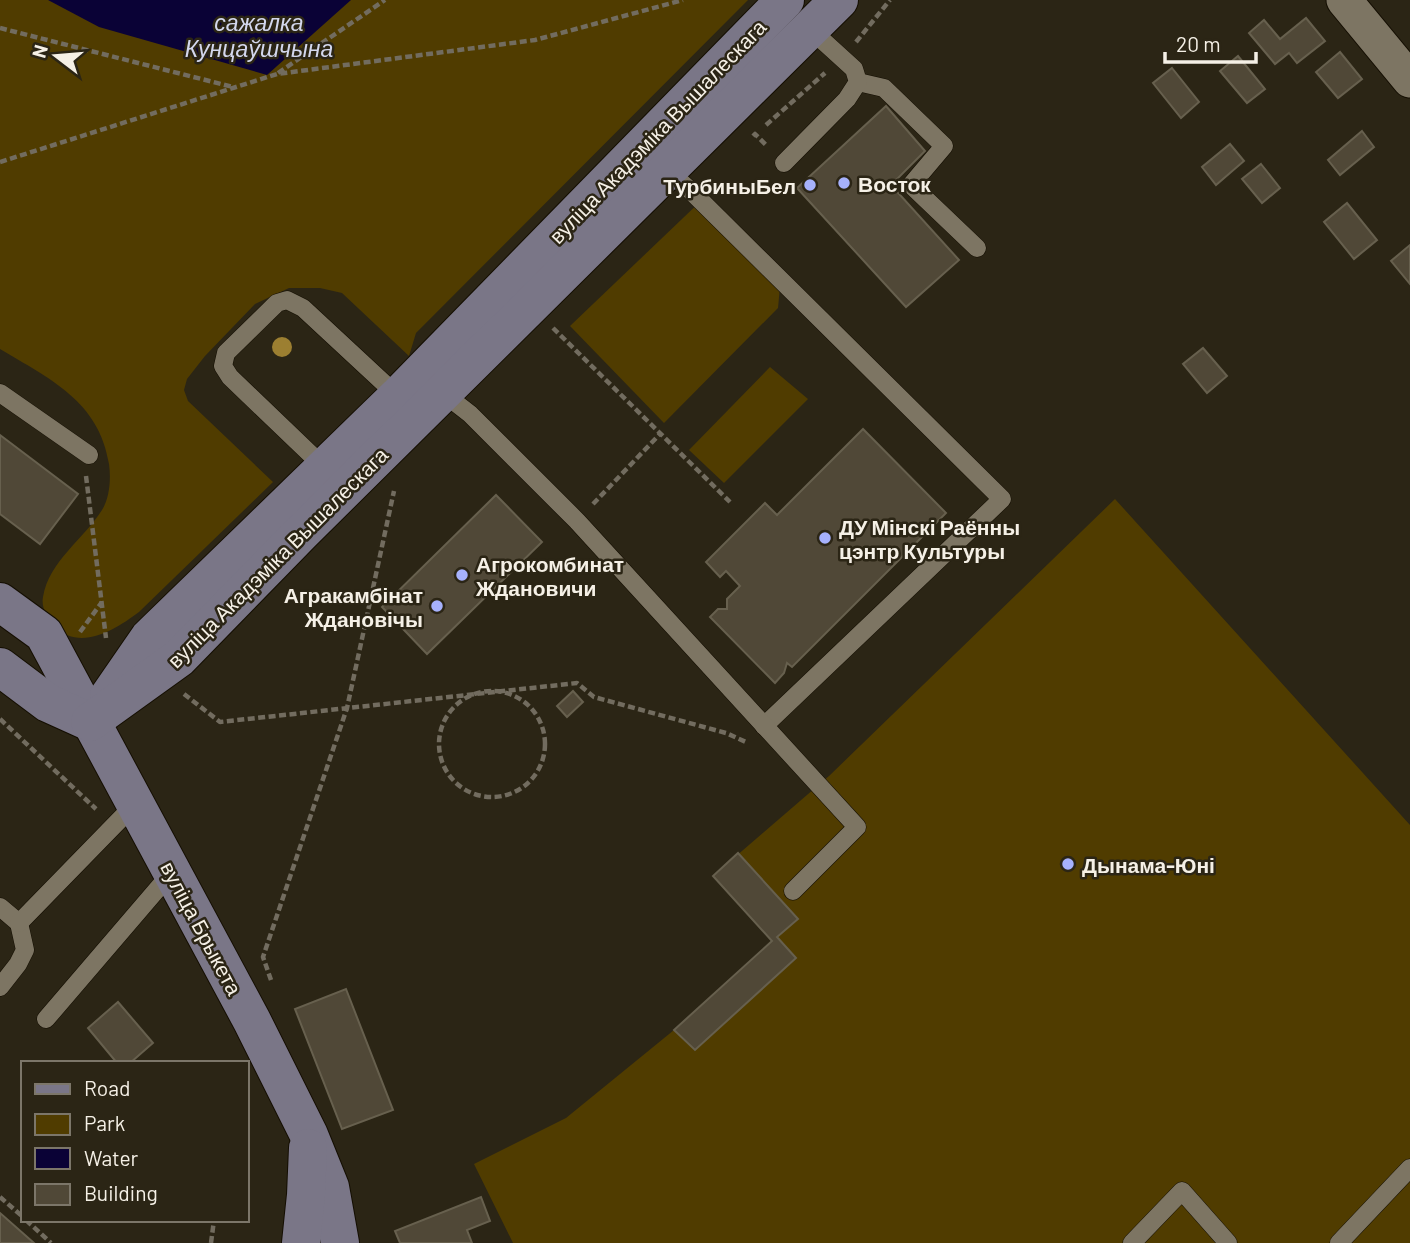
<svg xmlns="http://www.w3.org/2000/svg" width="1410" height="1243" font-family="Barlow,sans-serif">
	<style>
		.green { fill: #503c00 }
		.water { fill: #0a0236 }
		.building { fill: #504837; stroke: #67604e; stroke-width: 2 }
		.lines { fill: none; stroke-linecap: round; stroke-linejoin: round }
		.lane-casing { stroke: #140e02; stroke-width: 19 }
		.street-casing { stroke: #140e02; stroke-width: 37 }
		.secondary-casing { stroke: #140e02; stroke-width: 40 }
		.path { stroke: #726c5f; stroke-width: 4.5; stroke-dasharray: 7 3.5; stroke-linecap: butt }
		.lane { stroke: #7d7563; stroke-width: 18 }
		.street { stroke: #7d7563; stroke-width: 35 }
		.secondary { stroke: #7a7687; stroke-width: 38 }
		.tree { fill: #9c7f31 }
		.poi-dot { fill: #a6b1fc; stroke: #2b2515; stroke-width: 2.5 }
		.labels { text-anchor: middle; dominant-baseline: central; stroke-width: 5; stroke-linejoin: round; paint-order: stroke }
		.street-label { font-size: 21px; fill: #f5f0e6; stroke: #2b2515 }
		.poi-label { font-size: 21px; font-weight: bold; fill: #f5f0e6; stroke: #2b2515; text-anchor: start }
		.water-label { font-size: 23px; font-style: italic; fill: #d3d7ed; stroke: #2b2515 }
	</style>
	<rect width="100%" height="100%" fill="#2b2515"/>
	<g class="green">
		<path d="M0,0H748L416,333L409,356L342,293L320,288H289L255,304L205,356L187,379L184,390L188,401L273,482L139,612C115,630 80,652 54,626C47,619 41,607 43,597C49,561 84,539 102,510C110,497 111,478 109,464C99,401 50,379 0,349Z"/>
		<polygon points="705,197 781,276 778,308 664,423 570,326"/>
		<polygon points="770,367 808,399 724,483 689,450"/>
		<polygon points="1115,499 1410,825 1410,1243 513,1243 474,1164 566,1118 674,1030 772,941 713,876 829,776"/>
	</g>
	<polygon class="water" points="48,0 351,0 267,75 99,27"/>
	<g class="building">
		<polygon points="1306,18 1325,41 1297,63 1289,53 1275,64 1249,33 1264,20 1280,39"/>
		<polygon points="1340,52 1362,79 1338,98 1316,72"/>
		<polygon points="1238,56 1265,89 1247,103 1220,71"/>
		<polygon points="1172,68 1199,102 1181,118 1153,83"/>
		<polygon points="886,106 925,151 891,185 959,260 906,307 797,188"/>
		<polygon points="1362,131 1374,147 1340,175 1328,160"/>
		<polygon points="1230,144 1244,161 1216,185 1202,167"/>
		<polygon points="1261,164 1280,188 1262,203 1242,179"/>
		<polygon points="1347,203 1377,240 1354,259 1324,222"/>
		<polygon points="1410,245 1410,284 1391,261"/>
		<polygon points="1203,348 1227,376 1207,393 1183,364"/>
		<polygon points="863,429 946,513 792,667 787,663 784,673 775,683 710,617 718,609 727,609 727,599 740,586 726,571 720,577 706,562 765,503 777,515"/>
		<polygon points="0,435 78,494 40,544 0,514"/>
		<polygon points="496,495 542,542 427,654 382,607"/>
		<polygon points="573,691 583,702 567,717 557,706"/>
		<polygon points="738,853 798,919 777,937 796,958 695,1050 674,1030 772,941 713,876"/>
		<polygon points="346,989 393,1110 342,1129 295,1009"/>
		<polygon points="118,1002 153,1043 130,1063 117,1063 88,1028"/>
		<polygon points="481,1197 490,1221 467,1230 472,1243 400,1243 395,1231"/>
		<polygon points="0,1213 34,1243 0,1243"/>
	</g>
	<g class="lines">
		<g class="lane-casing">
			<g id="lane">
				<polyline points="858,82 884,88 944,146 911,185 977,248"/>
				<polyline points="784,163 847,99 858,82 854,69 810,29"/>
				<polyline points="667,170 691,191 1002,499 764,726"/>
				<polyline points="0,393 89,455"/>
				<polyline points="443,393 470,414 577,521 857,827 793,891"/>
				<polyline points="327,470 230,377 223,366 226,353 277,303 287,300 303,308 401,399"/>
				<polyline points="0,907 19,923 25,950 18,964 0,987"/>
				<polyline points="19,923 135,804"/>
				<polyline points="46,1019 172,872"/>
				<polyline points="1132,1243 1182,1191 1228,1243"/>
				<polyline points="1339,1243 1410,1168"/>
			</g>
		</g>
		<g class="street-casing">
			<polyline id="street" points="1344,0 1410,80"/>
		</g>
		<g class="secondary-casing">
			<g id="secondary">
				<polyline points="0,602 44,634 252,1021 309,1135 330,1187 340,1243"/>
				<polyline points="0,667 48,703 90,722"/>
				<polyline points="109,696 149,638 398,396 785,0"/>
				<polyline points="90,722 179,658 301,533 839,0"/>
				<polyline points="301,1243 306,1195 308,1148"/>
			</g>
		</g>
		<g class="path">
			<polyline points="0,28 233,87"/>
			<polyline points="856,42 890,0"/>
			<polyline points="278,73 385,0"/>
			<polyline points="766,125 825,73"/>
			<polyline points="753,136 755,134 767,146"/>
			<polyline points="0,162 277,74 535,40 683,0"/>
			<polyline points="553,328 730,502"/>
			<polyline points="86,476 106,638"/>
			<polyline points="593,504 660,434"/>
			<polyline points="80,632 102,602"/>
			<circle cx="492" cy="744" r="53"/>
			<polyline points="184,694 220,722 577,683 594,697 726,733 746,742"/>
			<polyline points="0,719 96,809"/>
			<polyline points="271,980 263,957 347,708 394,491"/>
			<polyline points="0,1197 23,1217"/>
			<polyline points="26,1220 51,1243"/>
			<polyline points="211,1243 214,1220"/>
		</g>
		<use href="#lane" class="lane"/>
		<use href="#street" class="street"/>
		<use href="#secondary" class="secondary"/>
	</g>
	<circle class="tree" cx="282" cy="347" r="10"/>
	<g class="poi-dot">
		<circle cx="844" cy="183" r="7"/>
		<circle cx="810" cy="185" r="7"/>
		<circle cx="825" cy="538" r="7"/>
		<circle cx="462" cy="575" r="7"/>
		<circle cx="437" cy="606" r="7"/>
		<circle cx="1068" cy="864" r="7"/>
	</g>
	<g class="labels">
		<g class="street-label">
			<text transform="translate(657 131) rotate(-46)">вуліца Акадэміка Вышалескага</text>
			<text transform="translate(277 557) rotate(-45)">вуліца Акадэміка Вышалескага</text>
			<text transform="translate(202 928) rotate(62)">вуліца Брыкета</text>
		</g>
		<g class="poi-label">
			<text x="858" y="183">Восток</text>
			<text x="796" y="185" text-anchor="end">ТурбиныБел</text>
			<text x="839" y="526">ДУ Мінскі Раённы<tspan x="839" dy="24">цэнтр Культуры</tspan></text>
			<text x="476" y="563">Агрокомбинат<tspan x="476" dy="24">Ждановичи</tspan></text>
			<text x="423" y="594" text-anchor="end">Агракамбінат<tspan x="423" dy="24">Ждановічы</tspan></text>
			<text x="1082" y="864">Дынама-Юні</text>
		</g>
		<g class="water-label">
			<text x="259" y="22">сажалка<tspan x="259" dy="26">Кунцаўшчына</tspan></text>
		</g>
	</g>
	<rect x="21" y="1061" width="228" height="161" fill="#2b2515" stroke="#7c7669" stroke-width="2"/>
	<rect x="35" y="1084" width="35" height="10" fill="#7a7687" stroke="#7c7669" stroke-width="2"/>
	<text x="84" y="1096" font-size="21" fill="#f5f0e6">Road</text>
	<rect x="35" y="1114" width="35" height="21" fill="#503c00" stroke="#7c7669" stroke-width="2"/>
	<text x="84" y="1131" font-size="21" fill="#f5f0e6">Park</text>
	<rect x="35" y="1148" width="35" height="21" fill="#0a0236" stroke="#7c7669" stroke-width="2"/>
	<text x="84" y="1166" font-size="21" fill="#f5f0e6">Water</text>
	<rect x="35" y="1184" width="35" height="21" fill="#504837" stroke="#7c7669" stroke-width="2"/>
	<text x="84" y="1201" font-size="21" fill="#f5f0e6">Building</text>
	<g transform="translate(56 56) rotate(286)" stroke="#2b2515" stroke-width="5" paint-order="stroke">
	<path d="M0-5L12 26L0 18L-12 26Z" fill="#f5f0e6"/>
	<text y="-10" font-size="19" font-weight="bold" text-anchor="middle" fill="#f5f0e6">N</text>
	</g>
	<path d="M1165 52v10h91v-10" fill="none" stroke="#f5f0e6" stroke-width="3.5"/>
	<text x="1176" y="52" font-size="21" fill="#f5f0e6" stroke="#2b2515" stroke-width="5" paint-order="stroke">20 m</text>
</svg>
